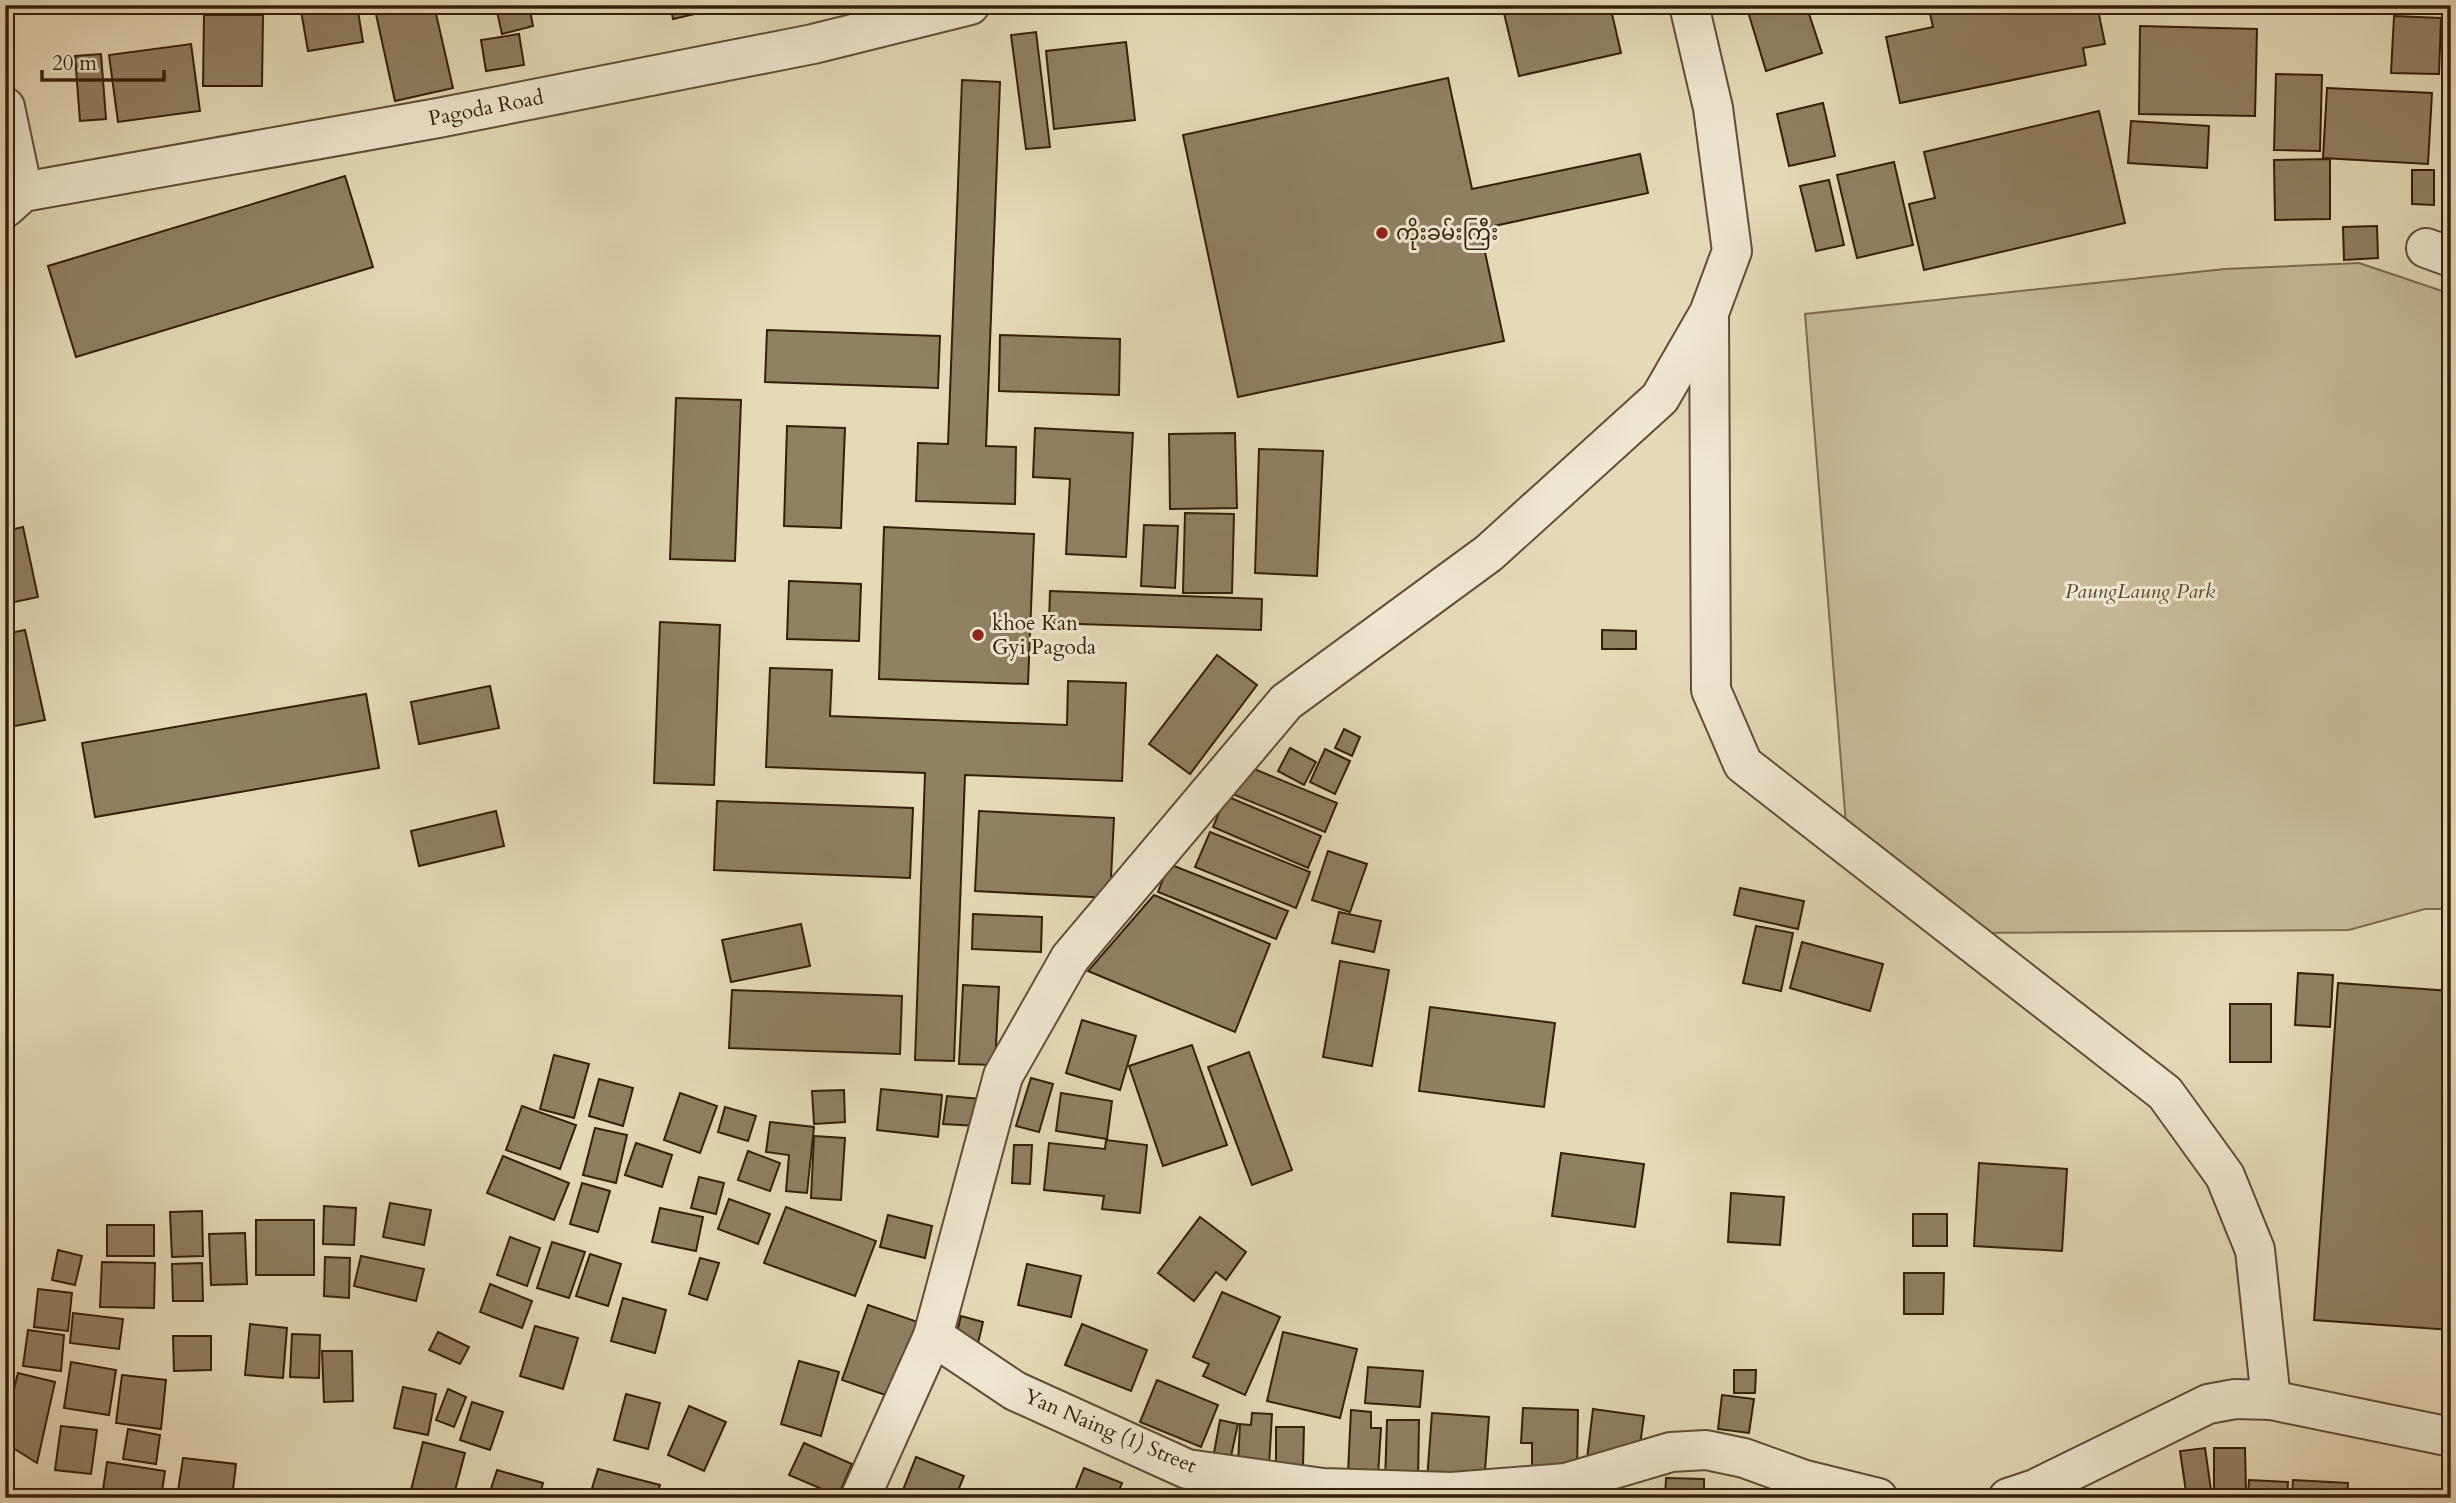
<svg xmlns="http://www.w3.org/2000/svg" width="2456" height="1503" font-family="Cardo,'Noto Sans Myanmar',serif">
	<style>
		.green { fill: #c7ba9a; stroke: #7e6c52; stroke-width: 2 }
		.building { fill: #908064; stroke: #341f0a; stroke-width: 2 }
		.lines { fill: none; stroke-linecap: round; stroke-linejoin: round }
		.minor-casing { stroke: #604e36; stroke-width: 42 }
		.minor { stroke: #eee7d1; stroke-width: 38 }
		.poi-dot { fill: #8f2418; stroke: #eee7d1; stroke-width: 2.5 }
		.labels { text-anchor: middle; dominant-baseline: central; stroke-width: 6; stroke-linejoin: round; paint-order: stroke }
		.street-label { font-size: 21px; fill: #341f0a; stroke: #eee7d1 }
		.poi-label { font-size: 21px; fill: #341f0a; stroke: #eee7d1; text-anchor: start }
		.park-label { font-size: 21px; font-style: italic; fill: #59462e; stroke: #eee7d1 }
	</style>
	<rect width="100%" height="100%" fill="#e5dab8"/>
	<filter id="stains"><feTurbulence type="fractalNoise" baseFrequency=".00286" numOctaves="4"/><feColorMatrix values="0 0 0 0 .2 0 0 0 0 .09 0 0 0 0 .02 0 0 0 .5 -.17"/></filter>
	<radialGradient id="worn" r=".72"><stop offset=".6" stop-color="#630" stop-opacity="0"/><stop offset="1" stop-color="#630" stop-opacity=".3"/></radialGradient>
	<polygon class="green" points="2359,263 2451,294 2451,909 2425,909 2349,930 1974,933 1847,837 1805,314 2225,269"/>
	<g class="building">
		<polygon points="300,5 357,5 363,42 308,51"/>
		<polygon points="374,5 434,5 453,88 395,101"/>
		<polygon points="504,5 529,5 533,26 502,34 496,7"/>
		<polygon points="623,5 660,5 625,13"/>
		<polygon points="670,5 711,5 712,10 673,19"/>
		<polygon points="1521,5 1610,5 1621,53 1519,76 1503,9"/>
		<polygon points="1746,5 1806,5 1822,53 1766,71"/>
		<polygon points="1928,5 2097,5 2105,44 2083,48 2086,65 1900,103 1886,37 1933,27"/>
		<polygon points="204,15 263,15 262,86 203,86"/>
		<polygon points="2394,16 2441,18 2439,74 2391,73"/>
		<polygon points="2451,21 2451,150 2445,150"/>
		<polygon points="2140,26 2257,29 2255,116 2139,114"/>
		<polygon points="1036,32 1050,147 1026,149 1011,35"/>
		<polygon points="519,34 524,65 486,71 481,40"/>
		<polygon points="1126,42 1135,120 1054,129 1046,51"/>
		<polygon points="191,44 200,111 118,122 109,55"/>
		<polygon points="101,54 106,119 80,121 75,56"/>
		<polygon points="2276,74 2322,75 2320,151 2274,150"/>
		<polygon points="1448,78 1472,189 1640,154 1648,193 1480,229 1504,341 1238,397 1183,135"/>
		<polygon points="962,80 1000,82 986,446 1016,447 1015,504 916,501 918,443 948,444"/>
		<polygon points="2327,88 2432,93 2428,164 2323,158"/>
		<polygon points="1823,103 1835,156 1789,166 1777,114"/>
		<polygon points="2099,111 2125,223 1924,270 1909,204 1935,198 1924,152"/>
		<polygon points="2131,121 2209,126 2207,168 2128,163"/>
		<polygon points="2330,159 2330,219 2275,220 2274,160"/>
		<polygon points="1894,162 1913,245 1857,258 1837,175"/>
		<polygon points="2412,170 2434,170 2434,205 2412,204"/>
		<polygon points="345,176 373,267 76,357 48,266"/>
		<polygon points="1829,180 1844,245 1816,251 1800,186"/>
		<polygon points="2377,226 2378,258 2344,260 2343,227"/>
		<polygon points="767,330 940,336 938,388 765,382"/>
		<polygon points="1000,335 1120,339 1119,395 999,391"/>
		<polygon points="676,398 741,400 735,561 670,559"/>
		<polygon points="787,426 845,428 841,528 784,526"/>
		<polygon points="1035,428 1133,433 1126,557 1066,554 1070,479 1033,477"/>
		<polygon points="1235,433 1237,508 1170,509 1169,434"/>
		<polygon points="1259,449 1323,451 1317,576 1255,573"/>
		<polygon points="1185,513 1234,514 1232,593 1183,593"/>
		<polygon points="1144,525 1178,526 1175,588 1141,586"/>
		<polygon points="23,527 38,597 5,604 5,531"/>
		<polygon points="884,527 1034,534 1028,684 879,679"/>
		<polygon points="789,581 861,584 859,641 787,639"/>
		<polygon points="1050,591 1262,599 1261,630 1049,623"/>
		<polygon points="660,622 720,625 714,785 654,783"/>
		<polygon points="25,630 45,720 5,728 5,634"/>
		<polygon points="1602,630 1636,631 1636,649 1602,649"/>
		<polygon points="1217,655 1257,685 1190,774 1149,744"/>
		<polygon points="770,668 832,670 830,716 1067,725 1068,681 1126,683 1122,781 965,775 954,1061 915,1060 925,773 766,767"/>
		<polygon points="490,686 499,728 419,744 411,702"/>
		<polygon points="366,694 379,768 95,817 82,743"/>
		<polygon points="1344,729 1360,737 1352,756 1335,748"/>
		<polygon points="1290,748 1316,762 1304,785 1278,771"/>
		<polygon points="1325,749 1350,761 1335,794 1310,782"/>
		<polygon points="1242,764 1337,803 1325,832 1230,793"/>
		<polygon points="1226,796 1321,836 1308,868 1213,827"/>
		<polygon points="717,801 913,808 910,878 714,870"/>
		<polygon points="496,811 504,846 419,866 411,831"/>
		<polygon points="979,811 1114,818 1110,898 975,891"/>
		<polygon points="1210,832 1310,872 1296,908 1195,867"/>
		<polygon points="1328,851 1367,864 1350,912 1312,900"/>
		<polygon points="1169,864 1288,911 1276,939 1158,892"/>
		<polygon points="1740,888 1804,901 1798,929 1734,915"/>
		<polygon points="1154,895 1270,944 1235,1032 1088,971"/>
		<polygon points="1339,912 1381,921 1374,952 1332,943"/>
		<polygon points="973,914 1042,917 1041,952 972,949"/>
		<polygon points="801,924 810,966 731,982 722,940"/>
		<polygon points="1756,926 1793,933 1781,991 1743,983"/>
		<polygon points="1802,942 1883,964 1870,1011 1790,988"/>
		<polygon points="1340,961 1389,970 1372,1066 1323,1057"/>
		<polygon points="2298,973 2333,975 2330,1027 2295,1025"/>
		<polygon points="2338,983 2451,991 2451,1330 2314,1320"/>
		<polygon points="963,985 999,987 995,1065 959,1064"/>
		<polygon points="732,990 902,996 900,1054 729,1048"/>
		<rect x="2230" y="1004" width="41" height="58"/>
		<polygon points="1430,1007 1555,1023 1544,1107 1419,1091"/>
		<polygon points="1082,1020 1136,1036 1120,1090 1066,1073"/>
		<polygon points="1192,1045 1227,1145 1163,1166 1129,1066"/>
		<polygon points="1249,1052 1292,1170 1252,1185 1208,1067"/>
		<polygon points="554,1055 589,1064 574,1118 540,1109"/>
		<polygon points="1031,1078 1053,1084 1039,1132 1016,1126"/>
		<polygon points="599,1079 633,1088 623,1126 589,1116"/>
		<polygon points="881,1089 942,1095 938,1137 877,1130"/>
		<polygon points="844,1090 845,1122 814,1124 812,1091"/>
		<polygon points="680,1093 717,1106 700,1153 664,1140"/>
		<polygon points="1061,1093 1112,1101 1107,1139 1056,1131"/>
		<polygon points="947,1096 981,1099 977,1126 943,1124"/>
		<polygon points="522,1106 576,1125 560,1169 506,1150"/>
		<polygon points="725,1107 756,1116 748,1141 718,1132"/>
		<polygon points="770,1122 814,1127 807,1193 786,1191 789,1155 766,1152"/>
		<polygon points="595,1128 627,1135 616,1183 583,1175"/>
		<polygon points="814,1136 845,1138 841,1200 811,1198"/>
		<polygon points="1106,1140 1147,1145 1140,1213 1102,1209 1104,1196 1044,1190 1049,1143 1105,1149"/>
		<polygon points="636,1143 672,1155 662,1187 625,1175"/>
		<polygon points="1014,1145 1032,1145 1030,1184 1012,1183"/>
		<polygon points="748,1151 780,1163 770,1191 738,1180"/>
		<polygon points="1561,1153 1644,1164 1635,1227 1552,1216"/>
		<polygon points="503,1156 569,1183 554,1220 487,1193"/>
		<polygon points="1979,1163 2067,1169 2062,1251 1974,1246"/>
		<polygon points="699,1177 724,1183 716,1214 691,1208"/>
		<polygon points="582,1183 610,1191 598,1232 570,1224"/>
		<polygon points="1731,1193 1784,1197 1780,1245 1728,1242"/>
		<polygon points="729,1199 770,1214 758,1244 718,1229"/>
		<polygon points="390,1203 431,1210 424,1245 383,1237"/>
		<polygon points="324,1206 356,1208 354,1245 323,1244"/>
		<polygon points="786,1207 876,1241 855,1296 764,1263"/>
		<polygon points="660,1208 703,1217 696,1251 652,1242"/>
		<polygon points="202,1211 203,1256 172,1257 170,1212"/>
		<rect x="1913" y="1214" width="34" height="32"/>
		<polygon points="888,1215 932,1226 925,1258 880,1247"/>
		<polygon points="1200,1217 1246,1252 1226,1280 1216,1272 1194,1301 1158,1273"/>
		<rect x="256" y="1220" width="58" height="55"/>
		<rect x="107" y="1225" width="47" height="31"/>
		<polygon points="245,1233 247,1284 211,1285 209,1234"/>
		<polygon points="510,1237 540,1248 527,1286 497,1275"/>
		<polygon points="552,1242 585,1252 569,1298 537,1288"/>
		<polygon points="58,1250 82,1256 75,1285 52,1280"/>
		<polygon points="590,1254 621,1264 608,1306 576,1296"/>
		<polygon points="361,1256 424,1269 416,1301 354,1286"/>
		<polygon points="325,1257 350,1258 349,1298 324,1296"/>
		<polygon points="700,1258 719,1263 707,1300 689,1294"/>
		<polygon points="102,1262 155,1263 154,1308 100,1307"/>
		<polygon points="202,1263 203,1301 173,1301 172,1264"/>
		<polygon points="1027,1264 1081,1276 1071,1317 1018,1305"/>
		<polygon points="1904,1273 1944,1273 1943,1314 1904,1314"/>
		<polygon points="5,1283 11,1283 8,1322 5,1321"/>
		<polygon points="490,1284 532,1301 522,1328 480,1312"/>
		<polygon points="38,1289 72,1293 68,1331 34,1327"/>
		<polygon points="1222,1292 1280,1317 1245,1395 1203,1376 1209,1364 1193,1357"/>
		<polygon points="623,1298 666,1310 655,1353 611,1341"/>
		<polygon points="868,1305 918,1322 891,1397 842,1380"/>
		<polygon points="73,1313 123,1319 119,1349 70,1343"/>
		<polygon points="961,1316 983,1322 978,1343 956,1336"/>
		<polygon points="250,1324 287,1328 283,1378 245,1375"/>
		<polygon points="1082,1324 1147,1350 1131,1391 1065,1365"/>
		<polygon points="535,1326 578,1338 563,1389 520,1376"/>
		<polygon points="28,1330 64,1335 61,1371 23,1366"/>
		<polygon points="438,1332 469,1347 460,1364 429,1350"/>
		<polygon points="1283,1332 1357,1349 1340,1418 1267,1401"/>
		<polygon points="292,1334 320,1335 319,1378 290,1377"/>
		<polygon points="173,1336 211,1336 211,1370 174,1371"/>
		<polygon points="322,1351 352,1351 353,1401 324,1402"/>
		<polygon points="799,1361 839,1372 821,1436 781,1424"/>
		<polygon points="71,1362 116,1370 109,1415 64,1408"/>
		<polygon points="1368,1367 1423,1371 1420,1407 1365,1403"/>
		<polygon points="1734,1370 1756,1370 1755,1393 1734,1393"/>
		<polygon points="18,1373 55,1382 37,1463 5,1443 5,1424"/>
		<polygon points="122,1375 166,1380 161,1429 116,1423"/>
		<polygon points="1157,1380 1218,1405 1201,1447 1140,1422"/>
		<polygon points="403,1387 436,1394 428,1435 394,1428"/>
		<polygon points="448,1389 466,1397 454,1427 436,1420"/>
		<polygon points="626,1394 660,1403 648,1449 614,1440"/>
		<polygon points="1722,1395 1754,1399 1749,1433 1718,1429"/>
		<polygon points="472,1402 503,1412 490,1450 460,1440"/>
		<polygon points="689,1406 726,1422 704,1471 668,1455"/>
		<polygon points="1523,1408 1578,1410 1577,1478 1532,1477 1532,1443 1521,1443"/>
		<polygon points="1593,1409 1644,1416 1639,1452 1587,1459"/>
		<polygon points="1351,1410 1371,1412 1371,1428 1381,1428 1378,1475 1348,1473"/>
		<polygon points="1252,1413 1272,1414 1269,1466 1238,1464 1240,1424 1251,1425"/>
		<polygon points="1432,1413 1489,1417 1484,1484 1427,1480"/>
		<polygon points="1220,1420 1238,1424 1231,1456 1214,1453"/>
		<polygon points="1387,1420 1419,1420 1418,1484 1385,1483"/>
		<polygon points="61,1426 97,1430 91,1474 55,1470"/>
		<polygon points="1276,1427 1304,1427 1303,1466 1276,1466"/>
		<polygon points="128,1429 160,1435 156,1464 123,1459"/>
		<polygon points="423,1442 465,1453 453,1498 409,1498"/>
		<polygon points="804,1443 852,1464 838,1496 789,1475"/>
		<polygon points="2205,1448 2211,1490 2186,1492 2180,1451"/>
		<polygon points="2214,1448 2245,1448 2246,1492 2214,1492"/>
		<polygon points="916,1457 964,1476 955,1498 908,1498 901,1495"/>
		<polygon points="183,1458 236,1464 232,1498 177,1498"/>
		<polygon points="107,1462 165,1471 161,1498 102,1497"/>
		<polygon points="1084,1468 1122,1483 1116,1498 1072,1498"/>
		<polygon points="598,1469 660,1485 656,1498 589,1498"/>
		<polygon points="497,1470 543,1483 539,1498 488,1498"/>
		<polygon points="1666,1478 1704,1479 1704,1498 1665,1498"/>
		<polygon points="2249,1480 2288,1482 2287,1498 2248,1498"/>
		<polygon points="2293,1480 2348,1483 2347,1498 2292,1498"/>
		<polygon points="1618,1489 1655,1490 1655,1498 1617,1498"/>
		<polygon points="2436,1490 2451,1492 2451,1498 2434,1498"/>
		<polygon points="804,1492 817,1498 801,1498"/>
	</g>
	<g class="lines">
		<g class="minor-casing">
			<g id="minor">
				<polyline points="5,107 23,192"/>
				<polyline points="5,208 23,192 438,118 813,44 970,5"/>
				<polyline points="2426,248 2451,257"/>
				<polyline points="1709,315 1711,690 1743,764 2165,1093 2225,1176 2255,1250 2271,1400"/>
				<polyline points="933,1336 1015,1391 1187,1469 1323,1488 1452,1492 1566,1483 1671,1452 1706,1450 1744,1458 1805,1480 1878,1498"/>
				<polyline points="860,1498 933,1336 1003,1076 1070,958 1286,702 1489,553 1660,398 1709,313 1732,251 1713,108 1689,5"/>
				<polyline points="2008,1498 2035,1489 2208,1404 2235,1399 2271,1400 2451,1437"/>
			</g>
		</g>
		<use href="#minor" class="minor"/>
	</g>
	<g class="poi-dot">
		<circle cx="1382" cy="233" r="7"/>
		<circle cx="978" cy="635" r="7"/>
	</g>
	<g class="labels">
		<g class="street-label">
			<text transform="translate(486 108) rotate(-11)">Pagoda Road</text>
			<text transform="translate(1110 1431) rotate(23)">Yan Naing (1) Street</text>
		</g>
		<g class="poi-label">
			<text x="1396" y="233">ကိုးခမ်းကြီး</text>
			<text x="992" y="623">khoe Kan<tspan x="992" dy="24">Gyi Pagoda</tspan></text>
		</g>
		<g class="park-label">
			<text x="2140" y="591">PaungLaung Park</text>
		</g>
	</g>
	<rect width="2456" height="1503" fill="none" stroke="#e5dab8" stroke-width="28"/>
	<rect x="7" y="7" width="2442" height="1489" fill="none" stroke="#341f0a" stroke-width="3.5"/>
	<rect x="14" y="14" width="2428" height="1475" fill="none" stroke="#341f0a" stroke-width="2"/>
	<path d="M42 70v10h122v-10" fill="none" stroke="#341f0a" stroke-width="3.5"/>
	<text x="52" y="70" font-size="21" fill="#341f0a" stroke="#eee7d1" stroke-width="5" paint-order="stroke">20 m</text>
	<rect width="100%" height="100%" filter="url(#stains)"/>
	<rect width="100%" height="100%" fill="url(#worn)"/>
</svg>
